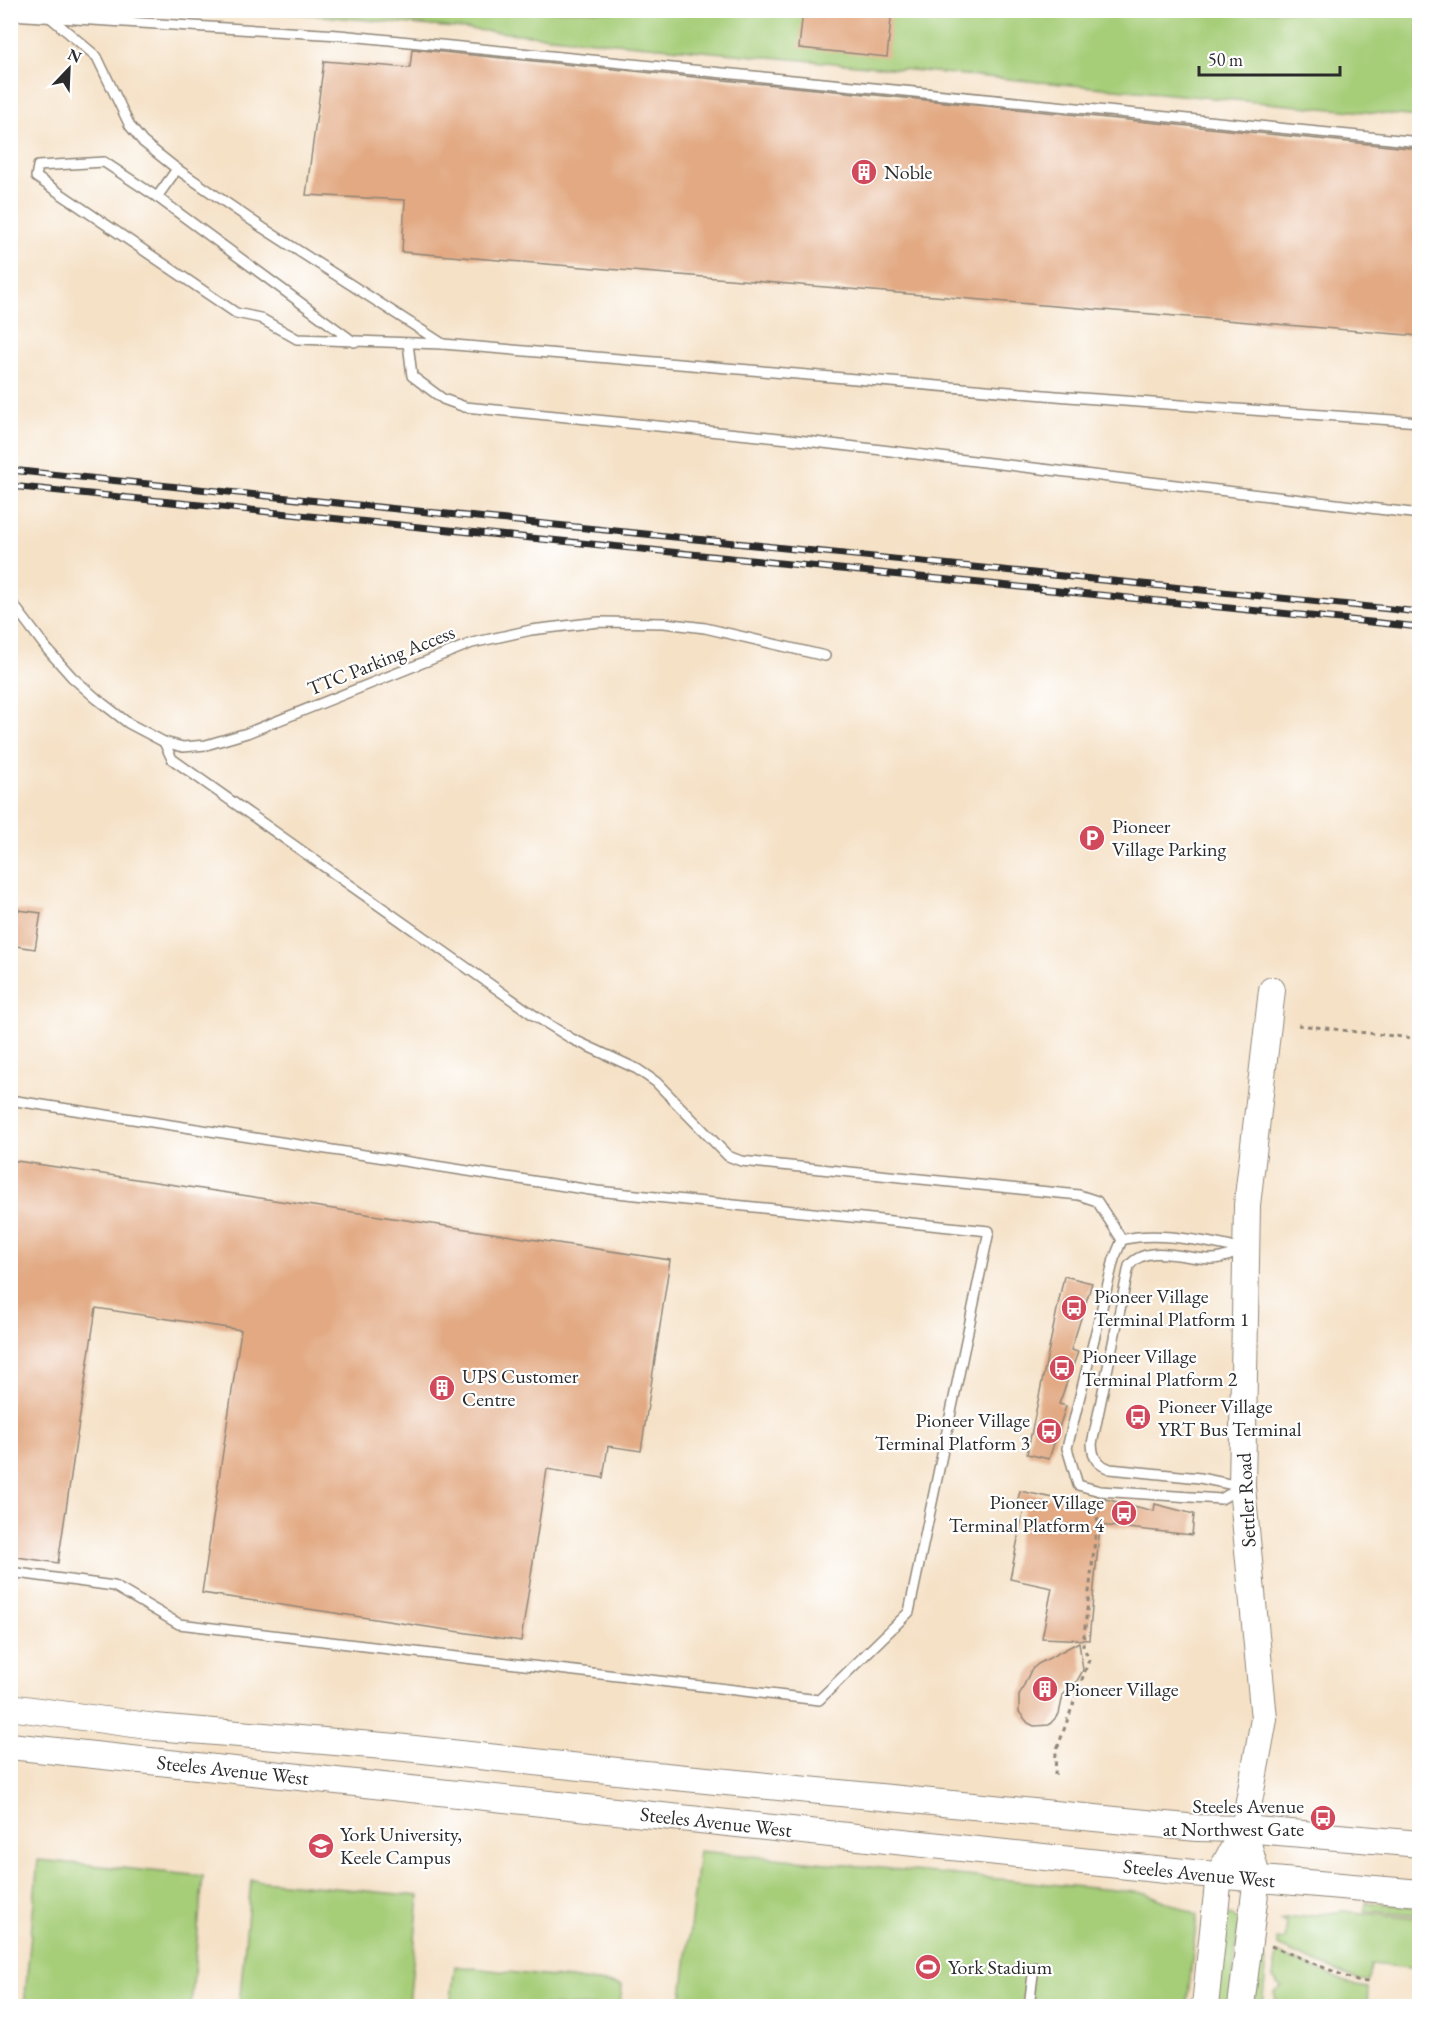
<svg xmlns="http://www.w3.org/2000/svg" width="1430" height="2017" font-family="'EB Garamond',serif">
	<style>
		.green { fill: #a6cd78; stroke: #687c52; stroke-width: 1.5 }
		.building { fill: #e2a982 }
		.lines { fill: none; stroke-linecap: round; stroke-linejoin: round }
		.lane-casing { stroke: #908678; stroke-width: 12 }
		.secondary-casing { stroke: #908678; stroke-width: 28 }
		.path { stroke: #908678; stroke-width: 3; stroke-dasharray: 4.5 4.5; stroke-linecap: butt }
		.lane { stroke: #fff; stroke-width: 9 }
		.secondary { stroke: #fff; stroke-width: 26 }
		.rail-casing { stroke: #2b2b2b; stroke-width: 7 }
		.rail { stroke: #fff; stroke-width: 4.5; stroke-dasharray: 14; stroke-linecap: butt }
		.labels { text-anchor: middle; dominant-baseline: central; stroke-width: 4.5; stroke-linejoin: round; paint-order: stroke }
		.poi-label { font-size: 20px; fill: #2b2b2b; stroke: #fff; text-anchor: start }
		.street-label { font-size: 20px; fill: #2b2b2b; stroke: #fff }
	</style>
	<rect width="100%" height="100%" fill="#fff"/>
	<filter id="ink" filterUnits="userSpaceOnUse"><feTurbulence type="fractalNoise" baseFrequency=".0167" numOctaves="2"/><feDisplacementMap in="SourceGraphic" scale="12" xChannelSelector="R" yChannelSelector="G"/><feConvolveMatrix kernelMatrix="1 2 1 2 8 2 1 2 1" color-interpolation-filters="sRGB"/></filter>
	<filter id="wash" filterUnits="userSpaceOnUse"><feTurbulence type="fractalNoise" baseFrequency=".008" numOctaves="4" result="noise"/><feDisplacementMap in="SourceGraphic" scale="24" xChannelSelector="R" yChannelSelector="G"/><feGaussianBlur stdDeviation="1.35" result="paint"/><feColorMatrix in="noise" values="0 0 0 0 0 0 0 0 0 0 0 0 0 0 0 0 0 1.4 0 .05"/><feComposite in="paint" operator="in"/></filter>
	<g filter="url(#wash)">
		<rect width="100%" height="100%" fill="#f5e1c6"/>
		<g class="green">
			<polygon points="270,11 1419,11 1419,117"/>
			<polygon points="699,1851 1146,1893 1197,1915 1187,2006 681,2006"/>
			<polygon points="38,1860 203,1876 191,2006 24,2006"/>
			<polygon points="251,1880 419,1896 409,2006 239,2006"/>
			<polygon points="1366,1902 1419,1907 1419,1916 1365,1911"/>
			<polygon points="1343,1911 1419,1919 1419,1969 1371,1964 1369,1981 1358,1980 1277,1946 1277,1939 1285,1940 1287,1923 1279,1920"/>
			<polygon points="1231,1915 1239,1921 1230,2006 1216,2006 1226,1917"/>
			<polygon points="1260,1947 1262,1947 1266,1970 1262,2006 1254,2006"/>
			<polygon points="1277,1953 1356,1986 1368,1988 1367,2006 1278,2006 1274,1993 1282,1987 1273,1978"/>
			<polygon points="455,1966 622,1985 620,2006 450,2006"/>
		</g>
		<g id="blocks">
			<g class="building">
				<polygon points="803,10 892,10 887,57 799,48"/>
				<polygon points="412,49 1419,149 1419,336 402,252 405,200 306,195 324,61 410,68"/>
				<polygon points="10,909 41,913 35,949 10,945"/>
				<polygon points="10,1160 670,1260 641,1451 608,1446 603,1478 547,1469 521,1641 202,1593 241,1330 96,1308 58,1563 10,1556"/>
				<polygon points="1064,1276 1092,1283 1071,1350 1078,1352 1059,1404 1066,1406 1049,1459 1027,1454"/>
				<polygon points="1020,1491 1095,1507 1096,1504 1104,1506 1105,1499 1154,1511 1155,1504 1194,1514 1192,1535 1100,1525 1089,1640 1042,1638 1052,1588 1010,1579 1024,1508 1016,1507"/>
				<polygon points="1079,1642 1083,1670 1077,1681 1063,1695 1059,1714 1049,1725 1034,1726 1028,1723 1019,1712 1019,1696 1031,1670 1038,1664"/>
			</g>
		</g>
	</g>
	<g filter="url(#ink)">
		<use href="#blocks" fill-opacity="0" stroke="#908678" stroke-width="1.5"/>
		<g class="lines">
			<g class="lane-casing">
				<g id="lane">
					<polyline points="10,15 339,35 1420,142"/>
					<polyline points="51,18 97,57 130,126 143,142 177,169 263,228 443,344 1068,397 1420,422"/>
					<polyline points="157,197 177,169"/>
					<polyline points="354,342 157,197 104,162 38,166 36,177 236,313 260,318 297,339 443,344"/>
					<polyline points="408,343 412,376 443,399 465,407 789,439 1420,514"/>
					<polyline points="10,600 47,649 72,677 97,699 128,723 164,742 183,747 206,745 247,733 472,643 531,630 599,622 664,623 705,628 825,656"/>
					<polyline points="164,742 172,759 535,1016 572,1039 637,1069 656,1082 728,1156 741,1161 1079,1195 1097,1201 1122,1240"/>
					<polyline points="10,1100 597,1191 989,1231 909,1612 819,1700 179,1624 114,1586 10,1572"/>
					<path d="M1239,1486L1200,1478L1110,1469C1097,1464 1093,1459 1092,1444L1129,1266C1147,1242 1187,1260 1213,1259C1223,1259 1234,1253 1244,1250"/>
					<path d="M1240,1488L1221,1499L1100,1491L1078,1485L1067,1448L1114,1259L1122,1240C1155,1230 1211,1242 1244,1250"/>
					<polyline points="1029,2006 1034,1967"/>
				</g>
			</g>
			<g class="secondary-casing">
				<g id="secondary">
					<polyline points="10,1707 155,1727 396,1747 645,1774 1197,1828 1244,1829 1420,1844"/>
					<path id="s1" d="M10,1746L1193,1873L1420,1893"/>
					<polyline points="1205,2006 1219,1875 1244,1829 1264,1719 1242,1487 1247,1205 1272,990"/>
					<polyline points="1241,2006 1257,1877 1244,1829"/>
				</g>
			</g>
			<g class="path">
				<polyline points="1298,1025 1420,1039"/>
				<polyline points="1055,1775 1056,1752 1089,1660 1083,1645 1099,1505"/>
				<polyline points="1271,1946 1357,1981 1369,1982"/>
			</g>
			<use href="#lane" class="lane"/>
			<use href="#secondary" class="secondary"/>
			<g class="rail-casing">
				<g id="rail">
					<polyline points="10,470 1420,612"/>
					<polyline points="10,486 1420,627"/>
				</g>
			</g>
			<use href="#rail" class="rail"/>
		</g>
	</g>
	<defs>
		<g id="building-disc" transform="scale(1.35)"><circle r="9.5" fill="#d1495b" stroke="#fff"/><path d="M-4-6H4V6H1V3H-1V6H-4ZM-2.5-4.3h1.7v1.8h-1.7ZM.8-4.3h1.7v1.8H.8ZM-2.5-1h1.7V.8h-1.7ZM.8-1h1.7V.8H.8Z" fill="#fff"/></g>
		<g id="parking-disc" transform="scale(1.35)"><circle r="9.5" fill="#d1495b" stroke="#fff"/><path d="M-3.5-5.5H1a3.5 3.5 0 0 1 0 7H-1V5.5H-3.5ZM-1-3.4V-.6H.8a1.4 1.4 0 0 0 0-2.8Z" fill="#fff"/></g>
		<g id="bus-disc" transform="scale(1.35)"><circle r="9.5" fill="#d1495b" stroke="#fff"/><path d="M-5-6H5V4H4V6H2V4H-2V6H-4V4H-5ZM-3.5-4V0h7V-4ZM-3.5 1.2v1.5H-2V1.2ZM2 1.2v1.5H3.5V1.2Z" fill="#fff"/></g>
		<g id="university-disc" transform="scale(1.35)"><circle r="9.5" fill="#d1495b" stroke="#fff"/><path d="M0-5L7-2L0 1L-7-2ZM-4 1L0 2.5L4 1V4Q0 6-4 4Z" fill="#fff"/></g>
		<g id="stadium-disc" transform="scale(1.35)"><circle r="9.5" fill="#d1495b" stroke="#fff"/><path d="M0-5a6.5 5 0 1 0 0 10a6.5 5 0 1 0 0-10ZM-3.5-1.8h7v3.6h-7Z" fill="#fff"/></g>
	</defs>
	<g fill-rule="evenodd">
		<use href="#building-disc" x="864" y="172"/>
		<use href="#parking-disc" x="1092" y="838"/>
		<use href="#bus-disc" x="1074" y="1308"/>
		<use href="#bus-disc" x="1062" y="1368"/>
		<use href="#building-disc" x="442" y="1388"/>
		<use href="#bus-disc" x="1138" y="1417"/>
		<use href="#bus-disc" x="1049" y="1431"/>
		<use href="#bus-disc" x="1124" y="1513"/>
		<use href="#building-disc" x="1045" y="1689"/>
		<use href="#bus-disc" x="1323" y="1818"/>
		<use href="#university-disc" x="321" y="1846"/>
		<use href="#stadium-disc" x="928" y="1967"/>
	</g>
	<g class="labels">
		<g class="poi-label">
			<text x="884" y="172">Noble</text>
			<text x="1112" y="826">Pioneer<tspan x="1112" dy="23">Village Parking</tspan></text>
			<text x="1094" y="1296">Pioneer Village<tspan x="1094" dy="23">Terminal Platform 1</tspan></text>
			<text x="1082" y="1356">Pioneer Village<tspan x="1082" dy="23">Terminal Platform 2</tspan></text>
			<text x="462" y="1376">UPS Customer<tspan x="462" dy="23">Centre</tspan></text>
			<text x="1158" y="1406">Pioneer Village<tspan x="1158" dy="23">YRT Bus Terminal</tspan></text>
			<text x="1030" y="1420" text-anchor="end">Pioneer Village<tspan x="1030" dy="23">Terminal Platform 3</tspan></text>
			<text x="1104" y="1502" text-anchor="end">Pioneer Village<tspan x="1104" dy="23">Terminal Platform 4</tspan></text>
			<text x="1064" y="1689">Pioneer Village</text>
			<text x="1304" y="1806" text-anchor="end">Steeles Avenue<tspan x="1304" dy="23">at Northwest Gate</tspan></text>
			<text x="340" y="1834">York University,<tspan x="340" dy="23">Keele Campus</tspan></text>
			<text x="948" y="1967">York Stadium</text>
		</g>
		<g class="street-label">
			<text transform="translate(381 660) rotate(-22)">TTC Parking Access</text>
			<text transform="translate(1246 1500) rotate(-93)">Settler Road</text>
			<text stroke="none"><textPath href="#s1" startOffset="224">Steeles Avenue West</textPath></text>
			<text stroke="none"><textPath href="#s1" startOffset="710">Steeles Avenue West</textPath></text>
			<text stroke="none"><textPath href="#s1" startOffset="1196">Steeles Avenue West</textPath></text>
		</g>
	</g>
	<rect width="1430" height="2017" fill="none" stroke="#fff" stroke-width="36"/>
	<g transform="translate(69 69) rotate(23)" stroke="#ffffff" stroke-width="4.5" paint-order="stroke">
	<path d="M0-4.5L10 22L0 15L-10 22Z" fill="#2b2b2b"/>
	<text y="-9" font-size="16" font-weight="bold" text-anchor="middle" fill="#2b2b2b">N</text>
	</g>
	<path d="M1199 66v9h141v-9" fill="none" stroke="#2b2b2b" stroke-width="3"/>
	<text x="1208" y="66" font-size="18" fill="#2b2b2b" stroke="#ffffff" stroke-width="4.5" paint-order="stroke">50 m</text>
</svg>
